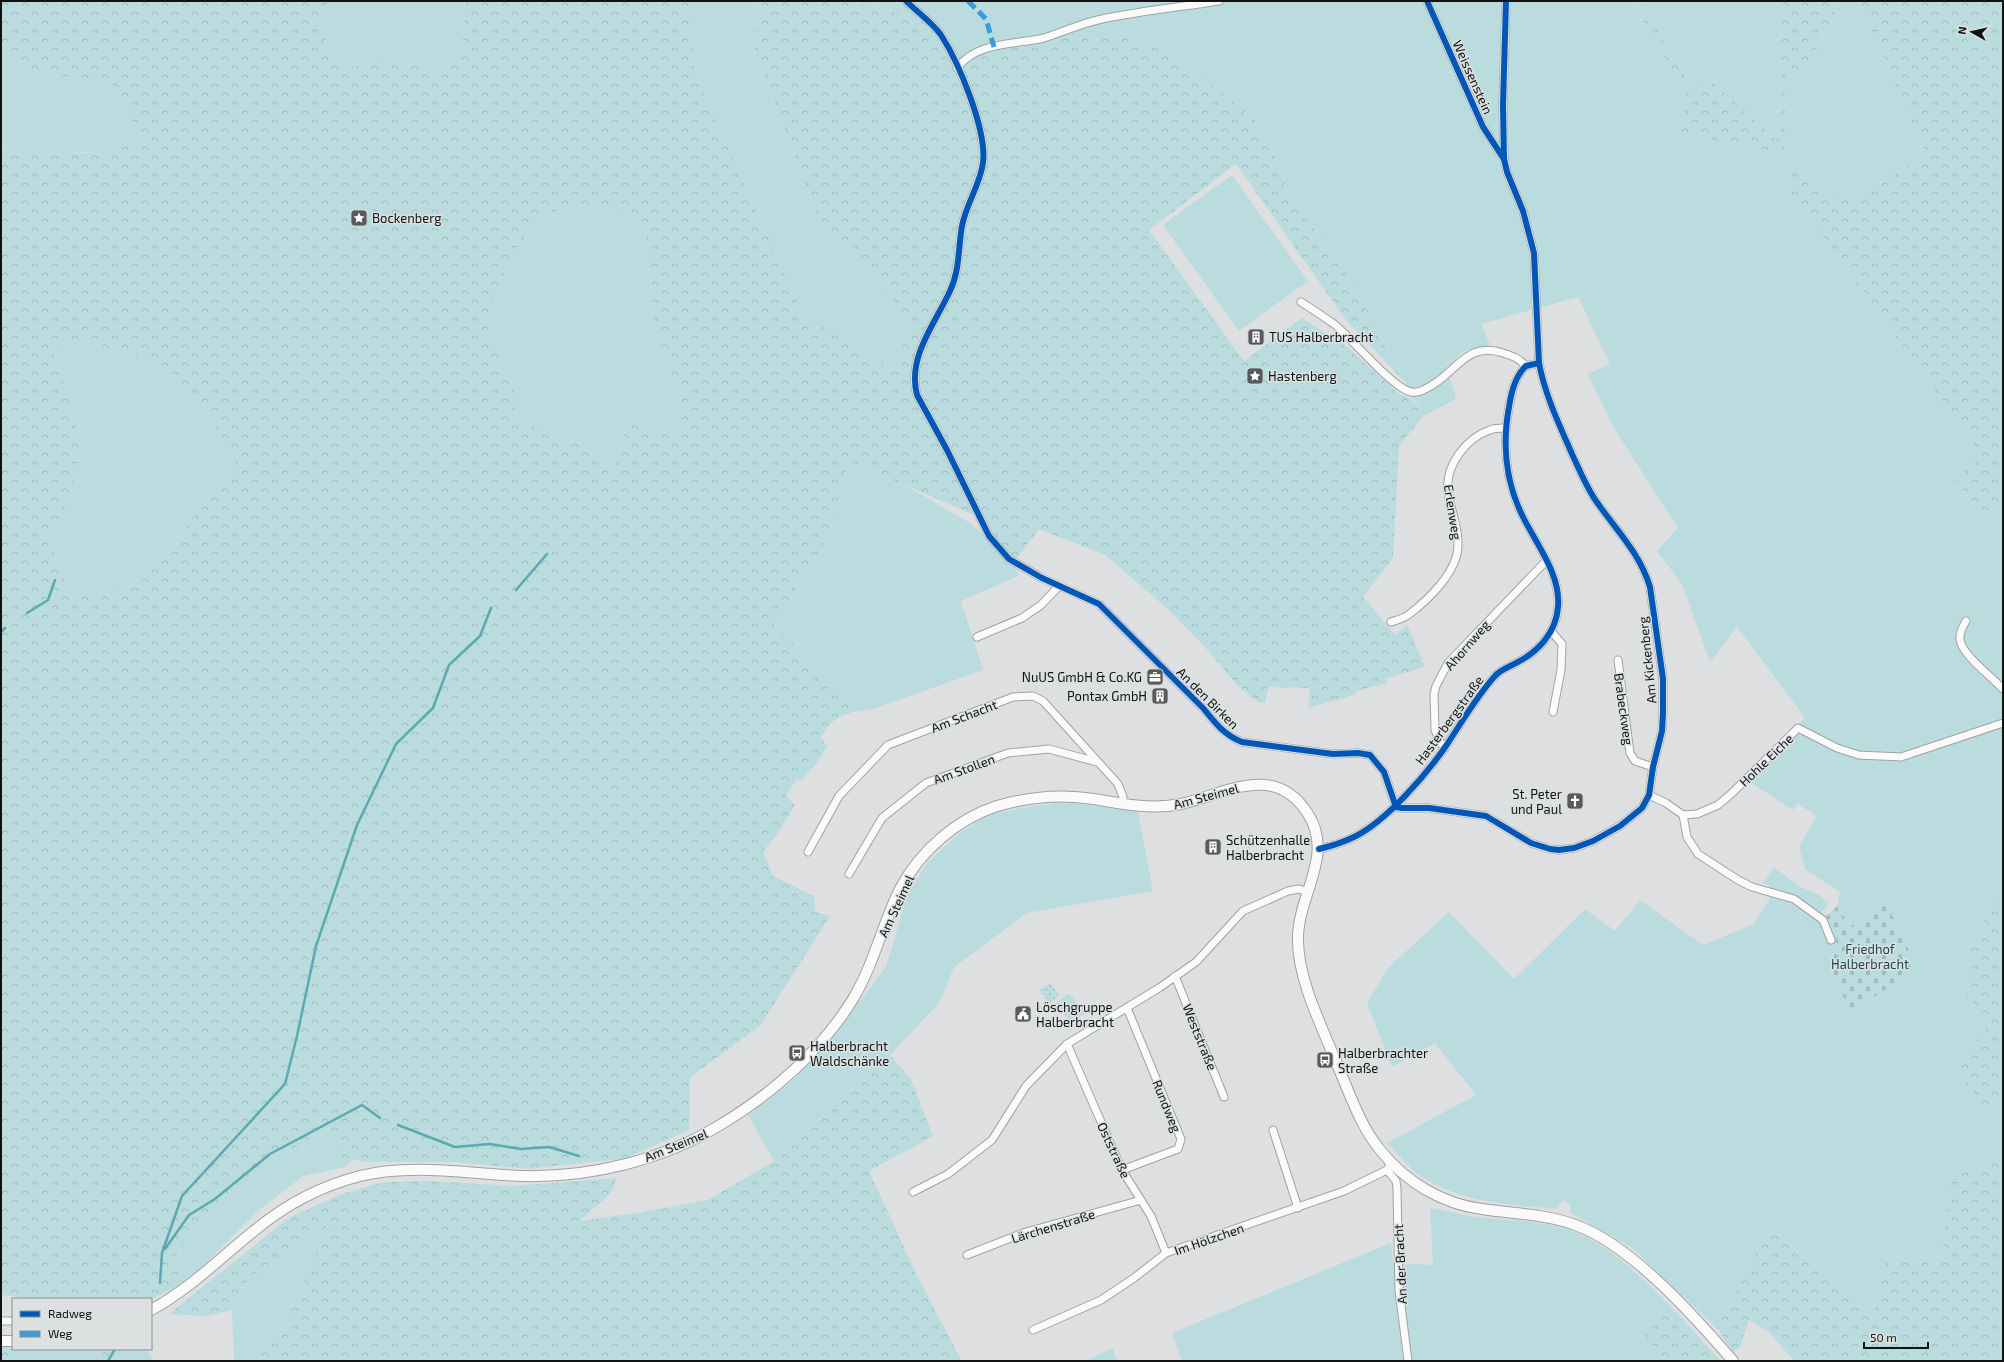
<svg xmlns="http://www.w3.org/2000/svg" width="2004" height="1362" font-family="'Exo 2',sans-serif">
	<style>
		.grass { fill: #badcdf }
		.forest { fill: url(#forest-crowns); fill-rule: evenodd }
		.cemetery { fill: url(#cemetery-stones) }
		.park { fill: url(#park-dots) }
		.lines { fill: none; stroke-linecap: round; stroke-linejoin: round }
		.stream { stroke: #5caab1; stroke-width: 2.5 }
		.minor-casing { stroke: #a0a2a2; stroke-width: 9 }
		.secondary-casing { stroke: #a0a2a2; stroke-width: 12 }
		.minor { stroke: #fafafa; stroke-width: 7 }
		.secondary { stroke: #fafafa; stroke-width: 10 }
		.quiet { stroke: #3a9ade; stroke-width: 5; stroke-dasharray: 10 5; stroke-linecap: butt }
		.cycleway-casing { stroke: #dce0e1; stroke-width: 8 }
		.cycleway { stroke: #0057b8; stroke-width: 6 }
		.labels { text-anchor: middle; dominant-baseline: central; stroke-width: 3; stroke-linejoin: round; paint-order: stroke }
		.street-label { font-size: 13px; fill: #111313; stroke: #dce0e1 }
		.poi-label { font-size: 13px; fill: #111313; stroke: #dce0e1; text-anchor: start }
		.park-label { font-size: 13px; fill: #1d4b50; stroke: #dce0e1 }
	</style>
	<defs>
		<pattern id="forest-crowns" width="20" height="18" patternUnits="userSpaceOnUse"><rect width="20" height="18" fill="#badcdf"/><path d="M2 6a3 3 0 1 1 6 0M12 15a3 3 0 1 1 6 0" fill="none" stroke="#9fbcbe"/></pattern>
		<pattern id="cemetery-stones" width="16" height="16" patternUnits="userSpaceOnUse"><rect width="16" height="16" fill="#badcdf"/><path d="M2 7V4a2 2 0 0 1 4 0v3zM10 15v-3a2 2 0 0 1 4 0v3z" fill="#9fbcbe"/></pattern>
		<pattern id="park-dots" width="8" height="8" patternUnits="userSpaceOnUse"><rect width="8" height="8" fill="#badcdf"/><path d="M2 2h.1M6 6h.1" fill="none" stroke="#9fbcbe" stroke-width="1.8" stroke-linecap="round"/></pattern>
	</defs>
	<rect width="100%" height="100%" fill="#dddfe0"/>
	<g class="grass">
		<polygon points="328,1 466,1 462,49 436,70 378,58 344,70 317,24"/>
		<polygon points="691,1 760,1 754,48 819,219 866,265 912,322 894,372 803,314 695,73"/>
		<path d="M845,1H1631L1689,97L1759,148L1783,157L1786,72L1820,43L1839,1H1859L1926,154L1863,196L1839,199L1788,163V189L1982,456L1956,481L1980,514L2003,504V886L1971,945L1992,1021L1954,1069L1984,1105L2003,1109V1158L1949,1179L1942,1259L1887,1257L1873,1314L1769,1228L1717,1328L1631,1247L1571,1213L1570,1204L1563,1200L1557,1209C1513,1205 1466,1203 1427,1180C1413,1173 1398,1154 1387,1143L1476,1095L1435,1043L1392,1067L1367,1003L1388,968L1449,912L1514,979L1585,909L1615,931L1640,900L1703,945L1754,924L1775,890L1763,882L1774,868L1801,887L1818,894L1829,904L1820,914L1825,918L1836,940L1830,972L1886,904L1850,927L1837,906L1840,892L1805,869L1799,846L1817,816L1798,804L1793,810L1748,781L1805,718L1737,627L1710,662L1682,584L1657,551L1678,528L1614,428L1588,374L1610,364L1578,297L1481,324L1490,345L1464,351L1447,367L1456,399L1423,416L1366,308L1334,252L1291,202L1273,150L993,50L980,49L947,59L936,35L922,21L877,7Z"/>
		<polygon points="1640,1 1783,1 1777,140 1708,79 1694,90"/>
		<polygon points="1,55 42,74 111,82 145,140 115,150 58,154 1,151"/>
		<polygon points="1232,175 1308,281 1239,331 1163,225"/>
		<polygon points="567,207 611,207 646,229 654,323 681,399 683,433 655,429 628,420 614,470 577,443 523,422 514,425 512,383 496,352 487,321 494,297 513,254 538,218"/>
		<polygon points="80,342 135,354 165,373 171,373 202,403 242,474 205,498 184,531 143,580 104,594 72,591 58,571 51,536 67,504 79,458 51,347"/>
		<polygon points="849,463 903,484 970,523 1014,562 1018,576 961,601 983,670 873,709 858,711 843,692 833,696 799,650 774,624 826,540"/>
		<polygon points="1054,803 1076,803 1138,812 1153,891 1027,913 954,967 939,1003 890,1055 774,1161 748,1115 793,1081 840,1028 886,967 907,896 927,863 960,833 991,813"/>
		<polygon points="1069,993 1085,1013 1072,1023 1055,1004"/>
		<polygon points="330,1130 346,1167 303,1176 258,1211 186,1283 173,1261 199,1222 280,1156"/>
		<path d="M1430,1208C1448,1211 1466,1216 1484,1218C1510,1220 1538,1221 1563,1228C1609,1242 1642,1278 1675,1311L1637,1323L1664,1361H1182L1172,1333L1391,1243L1393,1263L1433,1265Z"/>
		<polygon points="330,1226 286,1322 247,1359 234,1361 232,1310 248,1279"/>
		<polygon points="1113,1348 1117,1361 1085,1361"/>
		<polygon points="16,1349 106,1349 98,1361 14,1361"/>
		<polygon points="124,1349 148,1349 153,1361 118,1361"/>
	</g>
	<g class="forest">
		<path d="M1,1H328L317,24L344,70L378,58L437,70L462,49L466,1H691L695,73L803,314L894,371L911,322L866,265L819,219L754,48L760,1H845L877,7L922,21L936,35L947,59L980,49L993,50L1068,35L1121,36L1177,56L1256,121L1273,150L1291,202L1334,252L1366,308L1404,381L1346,320L1236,164L1149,230L1244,361L1302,318L1347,347L1398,393L1413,400L1423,416L1399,446L1393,558L1363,597L1395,635L1407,625L1425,667L1387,678V683L1357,691L1354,695L1308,708L1310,688L1268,687L1265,703L1258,702L1237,685L1205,647L1169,610L1105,555L1039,529L1014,562L974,515L903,484L849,463L826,540L774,624L799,650L833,696L843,692L858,711C839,715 831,720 821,737L827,747L816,764L801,780H796L786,796L795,805L776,836L763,851L773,876L814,896L815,912L830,916L760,1026L690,1077L689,1130L626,1158L529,1169L453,1162H363L353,1159L346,1167L330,1130L280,1156L199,1222L173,1261L186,1283L151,1299H37L1,1295V151C49,153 100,159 144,140L111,82L42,74L1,55ZM567,207H611L646,230L654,323L681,399L683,432L655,429L628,420L614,470L577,443L523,422L514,425L517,400L512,383L496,352L487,321L494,297L513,254L538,218ZM80,342L135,354L166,373H171L202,403L242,474L205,498L184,531L143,580L104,594L72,591L58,571L51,536L67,504L79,458L81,441L52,348Z"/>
		<polygon points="1631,1 1640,1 1693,89 1708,78 1777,140 1783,1 1839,1 1820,43 1805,68 1786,72 1784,157 1759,148 1681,134 1688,97"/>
		<polygon points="1859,1 2003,1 2003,504 1980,514 1956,480 1982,456 1788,189 1788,162 1839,199 1863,196 1926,154"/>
		<polygon points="2003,886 2003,1109 1984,1105 1954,1069 1992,1021 1967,996 1971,945"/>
		<polygon points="890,1055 911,1079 933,1136 869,1171 920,1282 962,1361 242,1361 247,1359 286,1322 329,1226 248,1279 232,1310 205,1316 169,1314 290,1217 339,1195 383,1182 430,1181 514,1186 617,1178 611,1193 579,1221 649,1211 708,1200 774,1161"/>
		<polygon points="2003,1158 2003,1361 1794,1361 1770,1333 1749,1320 1740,1347 1733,1352 1717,1328 1769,1228 1873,1314 1887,1257 1942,1259 1949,1179"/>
		<polygon points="1675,1311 1721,1361 1664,1361 1637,1323"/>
		<polygon points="1,1346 13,1346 13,1349 16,1349 14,1361 1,1361"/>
		<polygon points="106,1349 124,1349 118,1361 98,1361"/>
	</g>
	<polygon class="cemetery" points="1886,903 1917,968 1852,1012 1830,972 1836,940 1825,918 1837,906 1850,927"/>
	<polygon class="park" points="1050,983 1059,995 1050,1003 1039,990"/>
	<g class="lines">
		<g class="stream">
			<polyline points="516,590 547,554"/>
			<polyline points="27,613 48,600 55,580"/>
			<polyline points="1,632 5,628"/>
			<polyline points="398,1125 455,1147 490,1144 521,1149 549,1147 579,1156"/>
			<polyline points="165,1249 189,1215 215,1199 270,1154 362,1105 380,1118"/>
			<polyline points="160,1283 162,1253 182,1196 285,1084 297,1036 316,946 357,825 396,744 433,708 449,665 480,636 491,608"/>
			<polyline points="108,1361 115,1349"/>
		</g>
		<g class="minor-casing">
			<g id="minor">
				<path d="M906,1C917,12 932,22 941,35C959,63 987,130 983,163C980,185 966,204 962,226C958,248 960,270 950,291C935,324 907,357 917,395L947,450L989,536L1009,559L1042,578L1099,604L1203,708C1215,723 1224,735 1242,742L1333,754L1358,753L1370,755L1384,772L1396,807"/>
				<polyline points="1427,1 1483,127 1504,159"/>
				<path d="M957,68C977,41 1014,45 1044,38C1063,32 1082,23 1102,19C1140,11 1180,7 1219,1"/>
				<path d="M1301,302C1312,309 1323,316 1334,324C1352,338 1392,388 1411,392C1416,393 1420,392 1425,389C1455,376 1465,340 1503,353C1512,356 1519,358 1526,366"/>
				<path d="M1966,621C1963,626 1959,633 1960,639C1960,653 1993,678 2003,689"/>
				<path d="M1391,622C1396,620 1403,619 1408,615C1427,601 1458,572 1458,545C1459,527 1450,509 1448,491C1445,466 1466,438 1490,430C1494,428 1500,428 1505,428"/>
				<polyline points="1551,631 1562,644 1561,670 1553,712"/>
				<polyline points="977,637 1022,618 1041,605 1059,586"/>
				<polyline points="1618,660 1630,753 1635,761 1653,767"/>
				<polyline points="1445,748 1440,742 1435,730 1434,694 1436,686 1448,663 1546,561"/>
				<polyline points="1649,795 1666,803 1683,815 1697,814 1718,805 1731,794 1798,728 1837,748 1859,755 1901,757 2003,723"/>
				<path d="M1396,807L1402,808H1429L1486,816L1531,843L1550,849L1559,850L1574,848L1593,841L1620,826L1642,808L1649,795L1653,767L1662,731L1663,713V679L1650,587C1639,551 1614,528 1594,498C1585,484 1579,469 1572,454C1559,424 1545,395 1539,363L1534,253L1523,211L1507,172L1504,159L1503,105L1506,1"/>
				<polyline points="1683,815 1687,837 1698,854 1738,880 1752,887 1794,899 1823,920 1831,940"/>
				<path d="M1319,849C1332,846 1344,842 1356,836C1387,820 1426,775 1446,746C1462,722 1476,697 1495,676C1500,670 1509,667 1516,663C1538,652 1556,633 1558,607C1561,575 1537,545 1523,517C1506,483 1502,445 1509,407C1511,393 1515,376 1526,366L1539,363"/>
				<polyline points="808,852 839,796 888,745 1013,697 1033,696 1043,701 1118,784 1123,797 1123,804"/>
				<polyline points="849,874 882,818 926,783 1008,753 1049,749 1097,762"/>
				<polyline points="1175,976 1224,1097"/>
				<polyline points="1067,1044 1122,1170 1151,1216 1166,1253"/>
				<polyline points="1273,1130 1298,1208"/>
				<polyline points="1122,1170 1178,1149 1181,1139 1127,1008"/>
				<polyline points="1387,1170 1396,1181 1397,1189 1399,1290 1408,1361"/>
				<polyline points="913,1192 948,1174 992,1140 1026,1086 1067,1044 1159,988 1196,962 1243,911 1288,891 1299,889 1308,892"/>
				<polyline points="967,1255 1026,1232 1141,1200"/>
				<polyline points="1,1321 13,1321"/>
				<polyline points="1033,1330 1101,1300 1134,1278 1166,1253 1344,1191 1387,1170 1391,1163"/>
			</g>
		</g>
		<g class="secondary-casing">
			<g id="secondary">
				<path d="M151,1310C191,1288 219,1259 254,1231C285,1205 321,1186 360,1176C413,1163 468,1174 522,1176C589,1178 663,1160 720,1125C772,1094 821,1051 853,999C874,964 882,925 900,889C920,851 957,819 997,806C1028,797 1063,794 1094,799C1122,804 1152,810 1181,804C1226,794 1275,761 1308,814C1335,856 1297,896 1298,940C1298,980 1322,1027 1337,1064C1350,1094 1360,1126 1381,1151C1406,1182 1442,1204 1482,1209C1514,1214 1548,1214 1578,1226C1633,1247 1695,1317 1733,1361"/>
				<polyline points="1,1341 13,1341"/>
			</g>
		</g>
		<use href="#minor" class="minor"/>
		<use href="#secondary" class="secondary"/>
		<polyline class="quiet" points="968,1 986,19 994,47"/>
		<g class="cycleway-casing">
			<g id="cycleway">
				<path d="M906,1C917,12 932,22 941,35C959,63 987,130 983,163C980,185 966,204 962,226C958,248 960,270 950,291C935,324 907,357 917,395L947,450L989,536L1009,559L1042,578L1099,604L1203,708C1215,723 1224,735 1242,742L1333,754L1358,753L1370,755L1384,772L1396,807"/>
				<polyline points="1427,1 1483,127 1504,159"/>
				<path d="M1396,807L1402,808H1429L1486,816L1531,843L1550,849L1559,850L1574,848L1593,841L1620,826L1642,808L1649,795L1653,767L1662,731L1663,713V679L1650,587C1639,551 1614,528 1594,498C1585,484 1579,469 1572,454C1559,424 1545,395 1539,363L1534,253L1523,211L1507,172L1504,159L1503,105L1506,1"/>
				<path d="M1319,849C1332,846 1344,842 1356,836C1387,820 1426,775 1446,746C1462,722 1476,697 1495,676C1500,670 1509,667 1516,663C1538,652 1556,633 1558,607C1561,575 1537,545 1523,517C1506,483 1502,445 1509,407C1511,393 1515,376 1526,366L1539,363"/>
			</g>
		</g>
		<use href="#cycleway" class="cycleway"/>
	</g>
	<defs>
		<g id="sight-square" transform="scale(0.9)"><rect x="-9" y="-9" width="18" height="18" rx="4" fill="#585a5b" stroke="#dce0e1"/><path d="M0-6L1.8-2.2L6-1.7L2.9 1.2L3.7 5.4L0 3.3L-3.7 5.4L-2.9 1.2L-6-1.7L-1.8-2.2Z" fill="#fff"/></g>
		<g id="building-square" transform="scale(0.9)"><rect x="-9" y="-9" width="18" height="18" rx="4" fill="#585a5b" stroke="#dce0e1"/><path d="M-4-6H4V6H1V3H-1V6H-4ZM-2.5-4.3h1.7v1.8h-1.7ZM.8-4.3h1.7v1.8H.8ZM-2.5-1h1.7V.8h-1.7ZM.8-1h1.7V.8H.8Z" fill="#fff"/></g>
		<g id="office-square" transform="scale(0.9)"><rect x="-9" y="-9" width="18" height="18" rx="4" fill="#585a5b" stroke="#dce0e1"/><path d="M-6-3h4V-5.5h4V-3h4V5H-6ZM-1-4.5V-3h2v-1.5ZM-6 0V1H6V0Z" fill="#fff"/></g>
		<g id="church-square" transform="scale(0.9)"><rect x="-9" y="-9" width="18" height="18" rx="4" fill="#585a5b" stroke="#dce0e1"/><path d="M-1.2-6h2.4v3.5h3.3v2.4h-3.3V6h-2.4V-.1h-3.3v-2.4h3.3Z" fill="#fff"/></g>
		<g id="civic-square" transform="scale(0.9)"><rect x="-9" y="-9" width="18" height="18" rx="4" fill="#585a5b" stroke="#dce0e1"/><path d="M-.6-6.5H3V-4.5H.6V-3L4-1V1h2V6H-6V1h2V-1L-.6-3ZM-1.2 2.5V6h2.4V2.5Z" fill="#fff"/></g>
		<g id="bus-square" transform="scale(0.9)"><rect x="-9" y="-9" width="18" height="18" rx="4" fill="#585a5b" stroke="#dce0e1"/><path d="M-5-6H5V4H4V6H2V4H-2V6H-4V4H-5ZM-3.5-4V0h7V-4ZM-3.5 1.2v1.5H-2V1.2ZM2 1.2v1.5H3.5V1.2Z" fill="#fff"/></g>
	</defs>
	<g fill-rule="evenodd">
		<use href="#sight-square" x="359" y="218"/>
		<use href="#building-square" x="1256" y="337"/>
		<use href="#sight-square" x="1255" y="376"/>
		<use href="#office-square" x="1155" y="677"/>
		<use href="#building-square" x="1160" y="696"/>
		<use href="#church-square" x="1575" y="801"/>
		<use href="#building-square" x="1213" y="847"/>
		<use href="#civic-square" x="1023" y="1014"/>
		<use href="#bus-square" x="797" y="1053"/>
		<use href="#bus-square" x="1325" y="1060"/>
	</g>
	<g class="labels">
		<g class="street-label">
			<text transform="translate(1473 77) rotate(66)">Weissenstein</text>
			<text transform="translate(1453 512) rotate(81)">Erlenweg</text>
			<text transform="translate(1467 645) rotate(-49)">Ahornweg</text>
			<text transform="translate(1647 660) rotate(-96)">Am Kickenberg</text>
			<text transform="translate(1208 698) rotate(45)">An den Birken</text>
			<text transform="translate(1624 709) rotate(82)">Brabeckweg</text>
			<text transform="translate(964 716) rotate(-21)">Am Schacht</text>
			<text transform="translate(1449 720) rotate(-54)">Hasterbergstraße</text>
			<text transform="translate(1766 760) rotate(-44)">Hohle Eiche</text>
			<text transform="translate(964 769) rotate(-20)">Am Stollen</text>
			<text transform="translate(1206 796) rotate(-15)">Am Steimel</text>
			<text transform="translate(896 906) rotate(-65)">Am Steimel</text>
			<text transform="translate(1200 1037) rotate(68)">Weststraße</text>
			<text transform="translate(1167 1106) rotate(68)">Rundweg</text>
			<text transform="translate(676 1145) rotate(-22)">Am Steimel</text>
			<text transform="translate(1114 1150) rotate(65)">Oststraße</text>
			<text transform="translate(1053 1226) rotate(-17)">Lärchenstraße</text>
			<text transform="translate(1209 1239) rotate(-19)">Im Hölzchen</text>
			<text transform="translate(1400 1264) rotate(-93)">An der Bracht</text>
		</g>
		<g class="poi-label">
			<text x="372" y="218">Bockenberg</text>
			<text x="1269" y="337">TUS Halberbracht</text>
			<text x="1268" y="376">Hastenberg</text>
			<text x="1142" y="677" text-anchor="end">NuUS GmbH &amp; Co.KG</text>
			<text x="1147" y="696" text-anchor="end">Pontax GmbH</text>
			<text x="1562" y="794" text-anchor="end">St. Peter<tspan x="1562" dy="15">und Paul</tspan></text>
			<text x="1226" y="840">Schützenhalle<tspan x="1226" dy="15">Halberbracht</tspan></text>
			<text x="1036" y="1007">Löschgruppe<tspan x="1036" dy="15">Halberbracht</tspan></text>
			<text x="810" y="1046">Halberbracht<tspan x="810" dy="15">Waldschänke</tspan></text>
			<text x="1338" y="1053">Halberbrachter<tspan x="1338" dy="15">Straße</tspan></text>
		</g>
		<g class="park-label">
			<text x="1870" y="949">Friedhof<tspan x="1870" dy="15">Halberbracht</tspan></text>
		</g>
	</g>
	<rect width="2004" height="1362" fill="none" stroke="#111313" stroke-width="4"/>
	<rect x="12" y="1298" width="140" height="52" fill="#dce0e1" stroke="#8b8e8f"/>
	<rect x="20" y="1311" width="20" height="6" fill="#0057b8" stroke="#8b8e8f"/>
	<text x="48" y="1318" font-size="12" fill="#111313">Radweg</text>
	<rect x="20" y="1331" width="20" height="6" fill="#3a9ade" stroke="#8b8e8f"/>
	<text x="48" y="1338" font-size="12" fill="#111313">Weg</text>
	<g transform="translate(1972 32) rotate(278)" stroke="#dce0e1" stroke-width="3" paint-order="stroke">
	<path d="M0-3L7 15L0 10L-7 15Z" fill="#111313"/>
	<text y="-6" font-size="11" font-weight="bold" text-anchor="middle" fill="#111313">N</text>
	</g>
	<path d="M1864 1342v6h64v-6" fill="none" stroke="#111313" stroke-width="2"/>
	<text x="1870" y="1342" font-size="12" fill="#111313" stroke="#dce0e1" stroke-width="3" paint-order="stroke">50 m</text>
</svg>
